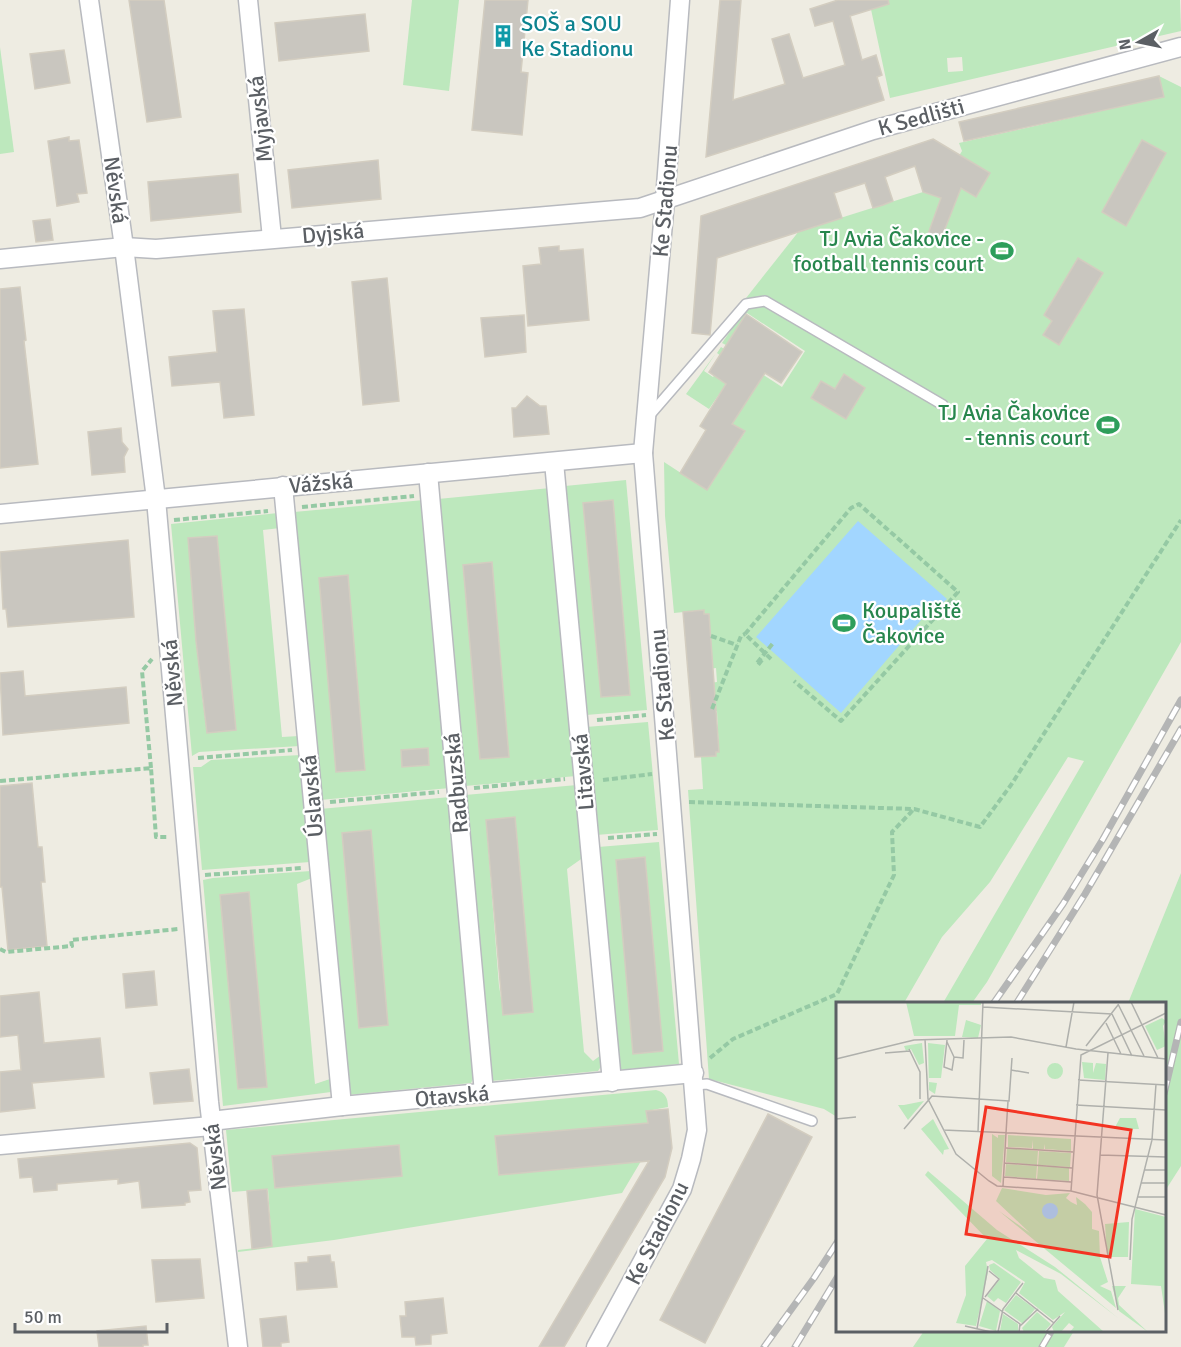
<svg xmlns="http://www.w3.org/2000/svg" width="1181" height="1347" font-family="Signika,sans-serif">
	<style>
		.green { fill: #bde8bd; fill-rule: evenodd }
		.water { fill: #a2d6ff }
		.building { fill: #c9c6bf; stroke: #d3cdc0; stroke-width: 1.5 }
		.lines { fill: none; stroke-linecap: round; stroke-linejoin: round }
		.lane-casing { stroke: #b8babf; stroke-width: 12 }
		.street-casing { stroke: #b8babf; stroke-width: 21 }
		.path { stroke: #95c9a4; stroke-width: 4; stroke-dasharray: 6 3; stroke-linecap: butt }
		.lane { stroke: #fff; stroke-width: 9 }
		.street { stroke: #fff; stroke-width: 18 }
		.rail-casing { stroke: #b4b5b5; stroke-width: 7 }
		.rail { stroke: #fff; stroke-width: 4.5; stroke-dasharray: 14; stroke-linecap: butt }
		.labels { text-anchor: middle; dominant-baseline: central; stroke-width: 4.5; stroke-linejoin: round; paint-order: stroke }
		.culture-label { font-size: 22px; fill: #0d838f; stroke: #fff; text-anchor: start }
		.street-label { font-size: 22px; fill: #5b5f64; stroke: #fff }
		.leisure-label { font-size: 22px; fill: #27864d; stroke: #fff; text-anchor: end }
		.inset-road { fill: none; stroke: #afb0ac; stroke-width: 1.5 }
		.view { fill: #f33423; fill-opacity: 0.15; stroke: #f33423; stroke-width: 3 }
		.inset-edge { fill: none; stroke: #5b5f64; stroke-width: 3 }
	</style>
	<rect width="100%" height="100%" fill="#eeece2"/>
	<g class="green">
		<polygon points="412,0 459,0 449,91 403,85"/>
		<path d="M869,0H1180L1181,31L890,98ZM962,57L963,71L948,72L947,58Z"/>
		<polygon points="0,47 14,152 0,154"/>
		<polygon points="1159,76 1181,87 1181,642 987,982 972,1003 943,1003 1084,761 1068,757 990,882 942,937 904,1003 838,1004 837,1117 824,1109 709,1079 688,790 703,789 701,757 716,756 716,752 719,751 717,711 712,711 710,683 717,682 716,668 709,669 711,639 709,614 704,614 703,610 674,613 665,516 664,462 707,490 745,432 732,424 759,382 737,368 709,409 686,394 716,353 704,371 713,377 726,360 717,353 721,347 782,387 805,351 747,313 726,345 722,343 744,311 739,307 799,231 923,192 941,198 938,206 954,164 962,151 959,143 1163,97"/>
		<path d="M626,480L647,710L586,715L565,486ZM613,500L630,694L602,697L584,503Z"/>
		<path d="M550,488L576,776L465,786L438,499ZM492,562L509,756L480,759L463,565Z"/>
		<path d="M424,500L450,788L320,800L294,512ZM348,575L364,770L337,772L319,578ZM401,750H403L429,765L402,767Z"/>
		<path d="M278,513L280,528L263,530L282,737L299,736L300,746L199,752L192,756L171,524ZM217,536L236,730L207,733L202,696L188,539Z"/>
		<polygon points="648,722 658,830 596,835 586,727"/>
		<polygon points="301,755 310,862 202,870 193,767 201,767 211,760"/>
		<path d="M577,785L584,857L567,869L584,1052L593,1061L601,1055L602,1065L598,1071L491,1081L465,795ZM515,817L533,1012L504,1015L499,986L486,820Z"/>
		<path d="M450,797L474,1068L473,1079L471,1083L347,1095L320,809ZM370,830L388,1025L360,1028L342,833Z"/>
		<path d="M659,842L679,1064L618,1070L598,847ZM645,857L663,1051L634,1054L616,860Z"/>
		<path d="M311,871L312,878L297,884L314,1074L315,1084L330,1079L331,1092L223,1106L203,880L213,878ZM220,895L266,1087L238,1089Z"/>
		<polygon points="1181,873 1181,1166 1165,1191 1164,1004 1128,1003"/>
		<path d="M656,1090C665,1092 668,1098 668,1107L647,1111L650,1146L622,1193L334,1240L238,1252V1250L272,1246L268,1189L232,1192L226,1130ZM628,1125L499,1175V1174L496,1136ZM399,1145L402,1176L273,1156Z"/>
		<polygon points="924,1331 924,1330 1074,1331 1064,1347 913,1347"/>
	</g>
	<polygon class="water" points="858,521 947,599 937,608 934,605 841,713 756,637"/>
	<g class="building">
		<polygon points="129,0 164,0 181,117 147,122"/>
		<polygon points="485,0 528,0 521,72 528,73 522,135 472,130"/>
		<polygon points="720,0 741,0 733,100 785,84 772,39 789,34 803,78 845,65 833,21 815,26 810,9 838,0 888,0 889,4 850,16 862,60 876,55 882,75 877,77 884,100 706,157"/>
		<polygon points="365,14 369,51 279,61 275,23"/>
		<polygon points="64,50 70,83 35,89 30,54"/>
		<polygon points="1159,76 1164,97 964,141 959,122"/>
		<polygon points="69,137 69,141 79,140 87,193 77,194 79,202 57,206 48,141"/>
		<polygon points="933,139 990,173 976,197 961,188 941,239 928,234 941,198 923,192 915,166 885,177 893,201 883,205 873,208 865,183 834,193 842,218 717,258 710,335 692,333 701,216"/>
		<polygon points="1142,140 1166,153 1126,226 1102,212"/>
		<polygon points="378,160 381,199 292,208 288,170"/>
		<polygon points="238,174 241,212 151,221 148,182"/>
		<polygon points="50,219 53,240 36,242 33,221"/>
		<polygon points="559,246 559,251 583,249 589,320 528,326 523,266 541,264 539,248"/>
		<polygon points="1078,258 1103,273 1059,345 1043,335 1052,321 1044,315"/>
		<polygon points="387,278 399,401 363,405 352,282"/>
		<polygon points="20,287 26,340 24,341 38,464 0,468 0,289"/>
		<polygon points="244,309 254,415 224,418 220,382 172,386 169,357 217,352 213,311"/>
		<polygon points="746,314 802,352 781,383 765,373 732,424 745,431 707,490 680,473 706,430 700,426 726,384 709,372"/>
		<polygon points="524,315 526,352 485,357 481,318"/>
		<polygon points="844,374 865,388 846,419 811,398 821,381 835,389"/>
		<polygon points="527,396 540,406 546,406 549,434 514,437 512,408 516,408"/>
		<polygon points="121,428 122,442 128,449 124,457 125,472 92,475 88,432"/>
		<polygon points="613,500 630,695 601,697 583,503"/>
		<polygon points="217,536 236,730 207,733 196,641 188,538"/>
		<polygon points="128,540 134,617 8,627 6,609 3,609 0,552"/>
		<polygon points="492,562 509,757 480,759 463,565"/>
		<polygon points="348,575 365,770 336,772 319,578"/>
		<polygon points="704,610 704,614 709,614 719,752 716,752 716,756 695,757 683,612"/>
		<polygon points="23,671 25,696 126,687 129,723 3,735 0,673"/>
		<polygon points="428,748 429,765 402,767 401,750"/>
		<polygon points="32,783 38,847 42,847 45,882 41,882 47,946 8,950 2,887 0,887 0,786"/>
		<polygon points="515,817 533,1012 503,1015 486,820"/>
		<polygon points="371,830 388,1025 359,1028 342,833"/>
		<polygon points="645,857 663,1051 633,1054 616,860"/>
		<polygon points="249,892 267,1087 238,1089 220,895"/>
		<polygon points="154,971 157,1005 126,1008 123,974"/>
		<polygon points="39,992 44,1043 100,1038 104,1077 32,1083 35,1108 0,1112 0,1072 21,1070 18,1035 0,1037 0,996"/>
		<polygon points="189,1069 193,1101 154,1104 150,1073"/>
		<polygon points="668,1109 672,1148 665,1177 564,1347 539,1347 649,1161 499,1175 495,1136 648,1123 646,1111"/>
		<polygon points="768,1114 812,1137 705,1343 660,1320"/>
		<polygon points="190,1143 197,1148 201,1190 188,1191 190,1202 185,1203 185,1205 142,1208 139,1181 118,1184 118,1179 57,1184 57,1190 34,1192 32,1177 20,1178 18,1159"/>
		<polygon points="399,1145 402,1176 275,1188 272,1156"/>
		<polygon points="267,1189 272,1246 252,1249 247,1191"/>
		<polygon points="330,1255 331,1262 334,1262 337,1287 297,1290 295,1263 308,1262 308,1257"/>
		<polygon points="200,1259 204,1298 156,1302 152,1260"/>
		<polygon points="443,1298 447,1333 431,1335 431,1344 416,1345 415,1337 402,1337 400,1316 406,1316 405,1302"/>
		<polygon points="286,1316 289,1342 281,1343 281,1347 263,1347 260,1319"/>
		<polygon points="146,1326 148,1345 143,1345 143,1347 99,1347 97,1331"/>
	</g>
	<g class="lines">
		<g class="lane-casing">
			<g id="lane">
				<polyline points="649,416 746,304 765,301 943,405"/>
				<polyline points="695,1085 707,1084 812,1121"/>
			</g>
		</g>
		<g class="street-casing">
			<g id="street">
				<polyline points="89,0 124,247 156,499 209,1102 238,1347"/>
				<polyline points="248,0 272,238"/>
				<polyline points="0,259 124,247 156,249 640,208 873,130 1181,47"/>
				<polyline points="554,462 612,1082"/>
				<polyline points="428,473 484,1093"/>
				<polyline points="283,486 342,1106"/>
				<polyline points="0,514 643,453"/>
				<polyline points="211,1121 342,1106 694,1073"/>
				<polyline points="0,1145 211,1126"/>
				<polyline points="596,1347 682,1189 691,1159 697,1130 643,453 665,200 680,0"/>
			</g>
		</g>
		<g class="path">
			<polyline points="302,507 414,496"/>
			<polyline points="174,520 268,511"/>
			<polyline points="711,636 737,645"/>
			<polyline points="771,659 745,634 851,508 859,504 958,592 841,721 794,681"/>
			<polyline points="762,660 758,665 757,663 774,642"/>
			<polyline points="712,709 741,636 745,634"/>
			<polyline points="597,720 646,715"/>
			<polyline points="198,758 292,750"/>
			<polyline points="151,768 142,671 152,659"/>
			<polyline points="603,780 652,774"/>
			<polyline points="0,781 151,768 156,837 168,837"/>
			<polyline points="474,788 565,779"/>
			<polyline points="330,802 439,792"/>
			<polyline points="689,802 914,809 980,827 1011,785 1181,520"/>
			<polyline points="608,838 657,834"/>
			<polyline points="205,875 302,868"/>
			<polyline points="0,949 6,952 72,946 71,940 178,929"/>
			<polyline points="710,1058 733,1039 837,994 894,875 892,832 914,809"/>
		</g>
		<use href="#lane" class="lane"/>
		<use href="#street" class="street"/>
		<g class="rail-casing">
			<g id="rail">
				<polyline points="993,1004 1063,904 1103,839 1181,700"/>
				<polyline points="1016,1004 1085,894 1181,729"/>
				<polyline points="1164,1094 1181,1022"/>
				<polyline points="764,1347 814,1278 838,1241"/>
				<polyline points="795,1347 838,1276"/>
				<polyline points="1042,1347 1052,1330"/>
			</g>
		</g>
		<use href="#rail" class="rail"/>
	</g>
	<defs>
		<g id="building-bare" transform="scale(1.8)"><path d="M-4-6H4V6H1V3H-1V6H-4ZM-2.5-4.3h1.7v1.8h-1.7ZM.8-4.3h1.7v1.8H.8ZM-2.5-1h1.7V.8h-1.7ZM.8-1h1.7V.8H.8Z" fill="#0f9aa8" stroke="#fff" stroke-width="2.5" paint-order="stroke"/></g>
		<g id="stadium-bare" transform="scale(1.8)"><path d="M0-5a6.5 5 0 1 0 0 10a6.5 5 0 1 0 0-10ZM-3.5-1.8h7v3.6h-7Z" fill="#2e9e5b" stroke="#fff" stroke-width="2.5" paint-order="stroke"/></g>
	</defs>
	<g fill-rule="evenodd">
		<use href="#building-bare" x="503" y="36"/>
		<use href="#stadium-bare" x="1002" y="251"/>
		<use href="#stadium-bare" x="1108" y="425"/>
		<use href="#stadium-bare" x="844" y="623"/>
	</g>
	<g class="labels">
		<g class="culture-label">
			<text x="521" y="23">SOŠ a SOU<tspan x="521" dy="25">Ke Stadionu</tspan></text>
		</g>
		<g class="street-label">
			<text transform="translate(921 117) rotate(-15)">K Sedlišti</text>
			<text transform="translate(260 119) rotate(-96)">Myjavská</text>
			<text transform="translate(116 190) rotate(82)">Něvská</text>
			<text transform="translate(665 201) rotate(-85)">Ke Stadionu</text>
			<text transform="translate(333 233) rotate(-5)">Dyjská</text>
			<text transform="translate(321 483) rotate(-5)">Vážská</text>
			<text transform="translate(172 673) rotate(-95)">Něvská</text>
			<text transform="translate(662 685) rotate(-95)">Ke Stadionu</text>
			<text transform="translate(583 772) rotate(-95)">Litavská</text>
			<text transform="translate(456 783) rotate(-95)">Radbuzská</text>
			<text transform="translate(312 796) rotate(-95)">Úslavská</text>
			<text transform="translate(452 1096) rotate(-5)">Otavská</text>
			<text transform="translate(215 1157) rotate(-97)">Něvská</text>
			<text transform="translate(657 1233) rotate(-63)">Ke Stadionu</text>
		</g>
		<g class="leisure-label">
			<text x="984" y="238">TJ Avia Čakovice -<tspan x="984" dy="25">football tennis court</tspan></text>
			<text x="1090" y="412">TJ Avia Čakovice<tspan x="1090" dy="25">- tennis court</tspan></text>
			<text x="862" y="610" text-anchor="start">Koupaliště<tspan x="862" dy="25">Čakovice</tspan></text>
		</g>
	</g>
	<g transform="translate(836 1002)">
		<rect width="330" height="330" fill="#eeece2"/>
		<path d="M70,0H145V3H123L119,34H78ZM326,16L330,19L327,24L330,44L321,48L309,24ZM130,18L145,23L142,36L126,35ZM86,41L88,61L83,63L75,47L70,49L68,44ZM92,41L109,43L105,76H93V80L101,81L99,92L93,88ZM246,60L257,61V71L260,61L270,62L269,78L248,76ZM211 69a8 8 0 1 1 16 0a8 8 0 1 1-16 0ZM88,99L72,118L62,103H68ZM284,116H300L303,127H278ZM97,117L113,147L108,148L107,153L85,127ZM156,132L162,136V133H169L165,181L156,174ZM172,133L235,137V149L209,147V142L208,147H197V138L196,146L172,145ZM171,146L202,149L201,163L170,160ZM203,149L235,151L234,165L202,163ZM170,162L201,164L200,177L169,174ZM202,164L233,166V179L201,177ZM92,169L161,228L219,265L282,316L225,272L180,248L183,256L208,276L219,278L222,289L268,330H234L238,325L233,321L225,330H218L216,325L229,310L217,318L183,291L189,280L156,258L150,260L152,270L140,324L120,321L130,293L129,264L151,237L89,173ZM166,186L210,193L234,191L230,196L235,200L241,203L240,195L249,202L256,210V227L263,229L264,255L272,280L264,284L275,289L280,306L163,209L194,231L160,199ZM299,207L330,215V318L325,284L295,282ZM293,220L292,255H271L269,222ZM158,261L185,280L170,301L162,296L158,300L151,294L164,277L154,268L153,263ZM276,284H290L282,296L283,303L312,330L283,309ZM180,293L199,307L187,322L168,308ZM151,299L164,309L160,329L143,324ZM201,310L215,322L208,330H188L186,326ZM167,312L182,322V330L164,329Z" fill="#bde8bd"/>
		<path d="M206 209a8 8 0 1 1 16 0a8 8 0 1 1-16 0Z" fill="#a2d6ff"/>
		<path class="inset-road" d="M295,0L322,56M282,2L308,54M147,5L276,12M276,12L296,54M270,21L285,52M89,37L92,97L120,152L153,179L161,184L235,189L330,213M111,40L118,55L116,68L108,65L111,38M250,44L282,3M230,45L238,0M73,47L84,70V97M49,51L74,49M272,51L261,193L282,308M118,55L127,56L128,38M0,57L78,38L175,35L240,47L330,57M175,68L193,71M242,78L330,83M240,103L330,108M0,117L20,115M68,127L96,94L173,99L176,56M107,128L330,138M142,130L147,0M170,131L172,99M170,146L237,150M264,153L330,155M169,161L236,166M308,168H330M168,175L235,180M305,181H330M167,184L170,131M235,189L245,53L330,11M302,195H330M294,258L296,217L316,138L320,82M180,291L218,321M149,295L163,277L153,269M147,296L184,322L183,330M129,324L155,330M184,324L202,307M141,327L152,264M162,330L167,307L187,281M210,330L224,314"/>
		<path class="view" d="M150,105L295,128L274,255L130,232Z"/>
		<rect width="330" height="330" class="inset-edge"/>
	</g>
	<g transform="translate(1139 42) rotate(261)" stroke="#ffffff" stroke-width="4.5" paint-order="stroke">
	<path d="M0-4.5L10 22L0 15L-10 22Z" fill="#5b5f64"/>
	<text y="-9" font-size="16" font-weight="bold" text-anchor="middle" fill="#5b5f64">N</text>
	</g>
	<path d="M15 1323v9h152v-9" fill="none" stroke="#5b5f64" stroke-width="3"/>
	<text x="24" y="1323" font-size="18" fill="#5b5f64" stroke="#ffffff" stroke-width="4.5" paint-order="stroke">50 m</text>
</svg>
